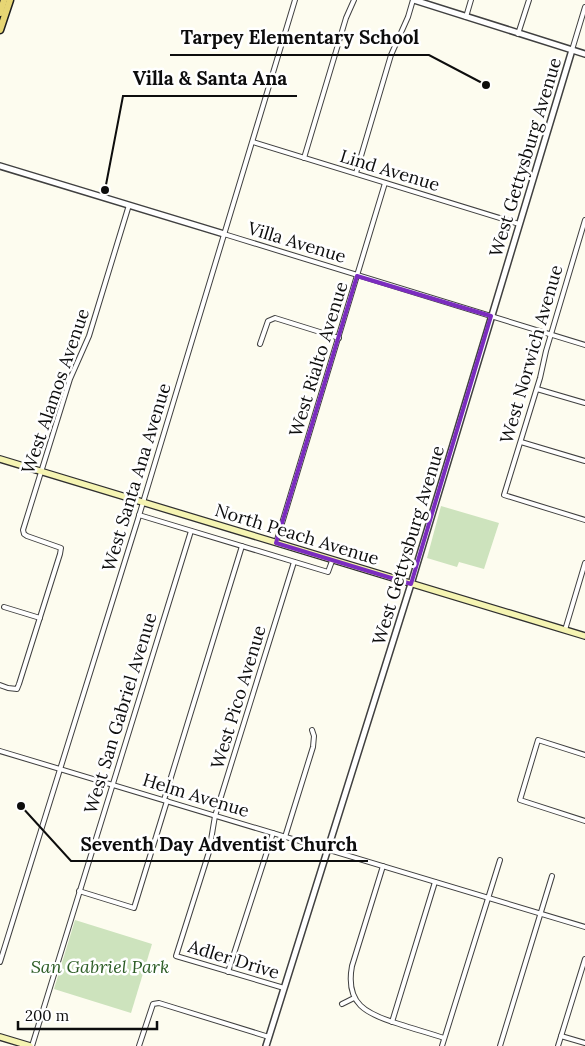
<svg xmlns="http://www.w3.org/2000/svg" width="585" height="1046" font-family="Lora,serif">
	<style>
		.green { fill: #cde3bd }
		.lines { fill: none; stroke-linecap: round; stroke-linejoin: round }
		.minor-casing { stroke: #404040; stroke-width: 6 }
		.tertiary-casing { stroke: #404040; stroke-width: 8 }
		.secondary-casing { stroke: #2f2f2f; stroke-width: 8 }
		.primary-casing { stroke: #1e1e1e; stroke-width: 9 }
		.minor { stroke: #fff; stroke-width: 4 }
		.tertiary { stroke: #fff; stroke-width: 5 }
		.secondary { stroke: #f5f4b2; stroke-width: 5.5 }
		.primary { stroke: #e7d674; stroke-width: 6 }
		.marked { fill: none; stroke: #7b2cbf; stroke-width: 4; stroke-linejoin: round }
		.labels { text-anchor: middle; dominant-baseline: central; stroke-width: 5; stroke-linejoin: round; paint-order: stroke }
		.street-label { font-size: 18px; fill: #0d0d0d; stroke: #fff }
		.park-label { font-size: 18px; font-style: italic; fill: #2c5c25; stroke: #fff }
		.leader { fill: none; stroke: #0d0d0d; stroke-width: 2 }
		.callout-dot { fill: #0d0d0d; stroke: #fff; stroke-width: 2 }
		.callout-label { font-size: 19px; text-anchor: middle; font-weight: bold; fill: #0d0d0d; stroke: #fff; stroke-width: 5; stroke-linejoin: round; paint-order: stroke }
	</style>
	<rect width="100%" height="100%" fill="#fdfcef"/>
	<g class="green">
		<polygon points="441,506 499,523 484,569 459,562 457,567 427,558"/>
		<polygon points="75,920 152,944 131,1013 54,989"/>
	</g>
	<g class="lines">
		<g class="minor-casing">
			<g id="minor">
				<polyline points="466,17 471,0"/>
				<polyline points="518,34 529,0"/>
				<polyline points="572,50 585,7"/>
				<polyline points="253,142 519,224"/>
				<polyline points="304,158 346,18 354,0"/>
				<polyline points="356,173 391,55 408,17 413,0"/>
				<polyline points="585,220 546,351 540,378 504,495 585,520"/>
				<polyline points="224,234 585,345"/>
				<polyline points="260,344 268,321 275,318 339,338"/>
				<polyline points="537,389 585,403"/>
				<polyline points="521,442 585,461"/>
				<polyline points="139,515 328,572 332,561"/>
				<polyline points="276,543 385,183"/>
				<polyline points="4,607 40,618"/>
				<polyline points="565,630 585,563"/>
				<polyline points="0,685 8,688 17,689 19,684 60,554 61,548 27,536 24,534 23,530 70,379 89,336 129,205"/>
				<polyline points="0,751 585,927"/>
				<polyline points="585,755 538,740 520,800 585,821"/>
				<polyline points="164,800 242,546"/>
				<polyline points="285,837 313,747 314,736 312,730"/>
				<path d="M383,866L352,966C345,1004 366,1014 399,1024C414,1029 429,1033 444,1038"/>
				<polyline points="79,891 134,908 167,801"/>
				<polyline points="0,962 138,519 295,0"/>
				<polyline points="228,972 273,833"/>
				<polyline points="284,988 176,956 209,852 215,816 294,562"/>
				<polyline points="342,1004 354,998"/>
				<polyline points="392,1022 435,882"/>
				<polyline points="561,1036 585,1043"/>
				<polyline points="32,1046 191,531"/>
				<polyline points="139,1046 153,1004 159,1003 269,1037"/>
				<polyline points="442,1046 500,860"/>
				<polyline points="500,1046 552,876"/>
				<polyline points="558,1046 585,959"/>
			</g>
		</g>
		<g class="tertiary-casing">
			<g id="tertiary">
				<polyline points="414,0 585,54"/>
				<polyline points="0,166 224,234"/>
				<polyline points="266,1046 411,584 572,50"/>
			</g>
		</g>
		<g class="secondary-casing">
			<g id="secondary">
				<polyline points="0,459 585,636"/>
				<polyline points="0,1037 30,1046"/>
			</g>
		</g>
		<g class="primary-casing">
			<g id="primary">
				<polyline points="0,13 4,0"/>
				<polyline points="0,30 10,0"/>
			</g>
		</g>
		<use href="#minor" class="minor"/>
		<use href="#tertiary" class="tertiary"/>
		<use href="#secondary" class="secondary"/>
		<use href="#primary" class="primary"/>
	</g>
	<path class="marked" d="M357,276L491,316L411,584L276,543Z"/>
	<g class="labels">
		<g class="street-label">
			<text transform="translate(525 157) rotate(-73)">West Gettysburg Avenue</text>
			<text transform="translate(390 170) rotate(17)">Lind Avenue</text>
			<text transform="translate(297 242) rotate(17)">Villa Avenue</text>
			<text transform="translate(531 354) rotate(-74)">West Norwich Avenue</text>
			<text transform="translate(318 359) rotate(-73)">West Rialto Avenue</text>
			<text transform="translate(55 391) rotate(-71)">West Alamos Avenue</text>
			<text transform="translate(136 477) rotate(-73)">West Santa Ana Avenue</text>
			<text transform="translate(297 534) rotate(17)">North Peach Avenue</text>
			<text transform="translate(408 545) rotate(-73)">West Gettysburg Avenue</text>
			<text transform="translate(238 697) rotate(-73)">West Pico Avenue</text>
			<text transform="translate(120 713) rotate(-73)">West San Gabriel Avenue</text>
			<text transform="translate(196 795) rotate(17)">Helm Avenue</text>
			<text transform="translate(234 959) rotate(17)">Adler Drive</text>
		</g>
		<g class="park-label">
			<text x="100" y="966">San Gabriel Park</text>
		</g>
	</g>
	<path class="leader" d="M486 85L429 55H170M105 190L123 96H297M21 806L71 861H368"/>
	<g class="callout-dot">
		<circle cx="486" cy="85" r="5"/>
		<circle cx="105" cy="190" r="5"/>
		<circle cx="21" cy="806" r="5"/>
	</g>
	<g class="callout-label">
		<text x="300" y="44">Tarpey Elementary School</text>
		<text x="210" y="85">Villa &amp; Santa Ana</text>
		<text x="219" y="851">Seventh Day Adventist Church</text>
	</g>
	<path d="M18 1021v8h139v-8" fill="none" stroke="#0d0d0d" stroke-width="2.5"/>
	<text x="25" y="1021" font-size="15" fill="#0d0d0d" stroke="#ffffff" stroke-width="4" paint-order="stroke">200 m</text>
</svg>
